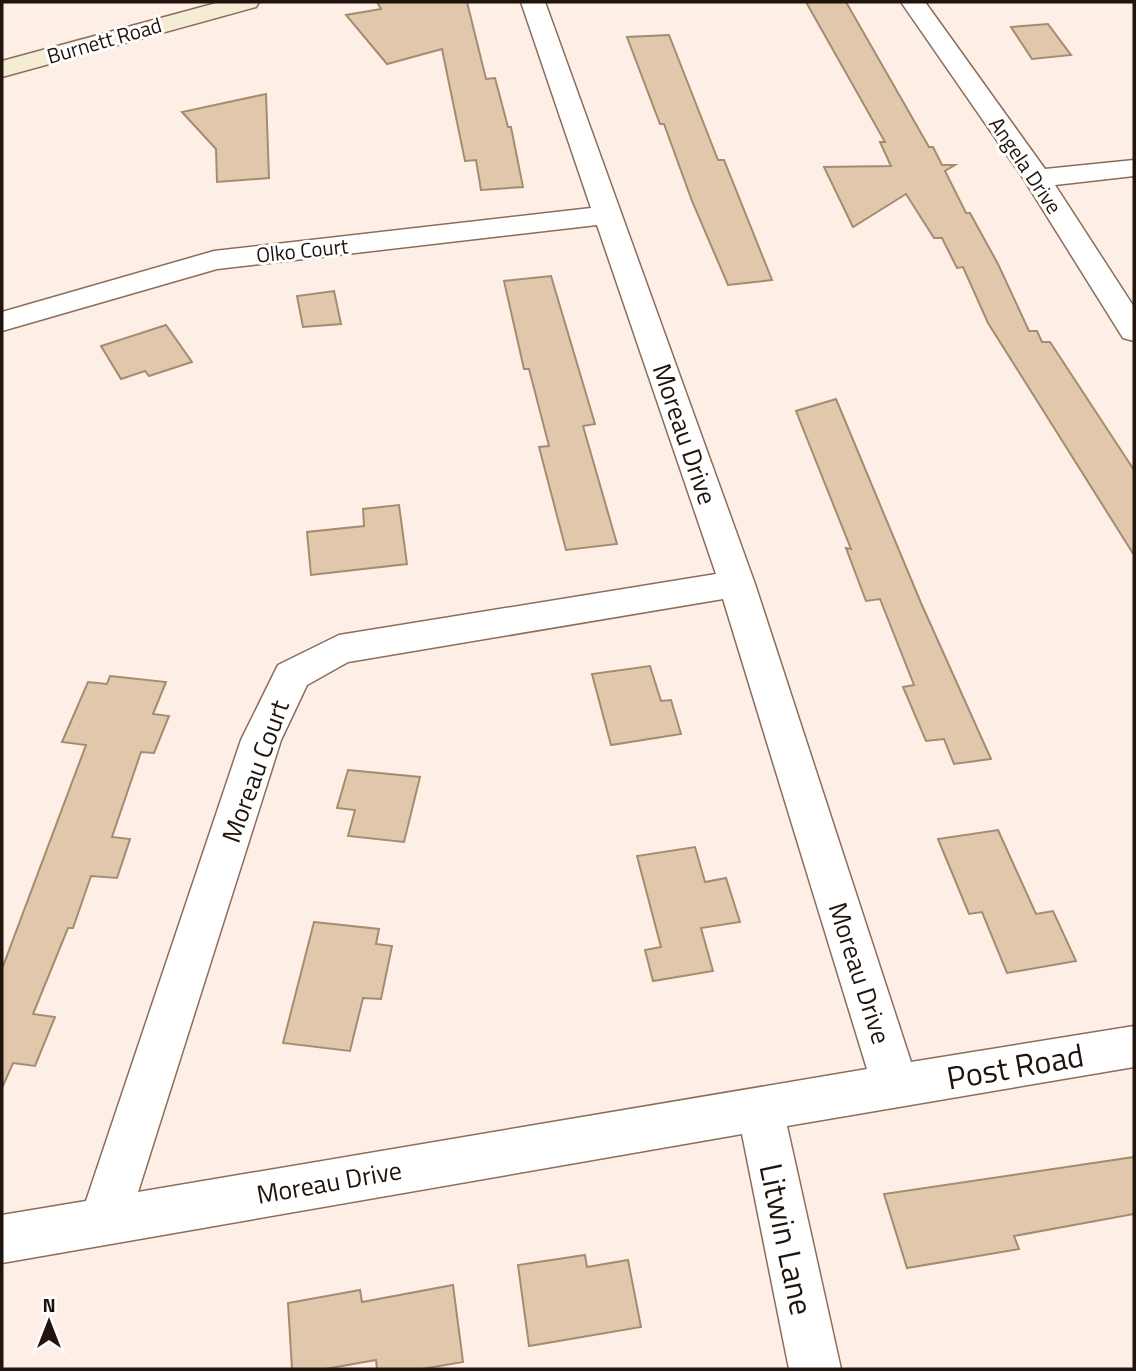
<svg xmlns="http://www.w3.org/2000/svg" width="1136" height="1371" font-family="'Titillium Web',sans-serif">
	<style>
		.building { fill: #e1c7ab; stroke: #a58c71; stroke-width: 2 }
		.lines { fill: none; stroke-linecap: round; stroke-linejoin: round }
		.minor-casing { stroke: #8c6d5a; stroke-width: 3 }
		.secondary-casing { stroke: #8c6d5a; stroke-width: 3 }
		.minor { fill: #fff; fill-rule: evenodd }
		.secondary { fill: #f4ecd5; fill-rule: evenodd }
		.labels { text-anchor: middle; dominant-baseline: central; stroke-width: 6; stroke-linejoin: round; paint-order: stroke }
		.far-street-label { font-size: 21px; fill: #20140c; stroke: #fff }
		.street-label { font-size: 26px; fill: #20140c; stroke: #fff }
		.near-street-label { font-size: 32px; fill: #20140c; stroke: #fff }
	</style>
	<rect width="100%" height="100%" fill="#fdeee6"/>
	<g class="building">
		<polygon points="377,2 467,2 486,79 495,78 508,127 511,127 523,187 481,190 476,160 465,161 442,49 387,64 346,15 381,9"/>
		<polygon points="806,2 846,2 929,147 933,147 942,165 955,165 945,171 966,213 970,213 998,264 1029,331 1037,331 1042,342 1050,342 1134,470 1134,555 988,323 963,267 957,268 942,238 934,238 906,194 853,227 824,167 891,166 880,142 885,142"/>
		<polygon points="1048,24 1071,55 1032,59 1011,27"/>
		<polygon points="669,35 718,160 724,160 772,280 728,285 692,201 664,124 660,124 627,37"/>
		<polygon points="266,94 269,178 217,182 216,149 182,112"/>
		<polygon points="551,276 595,424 583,426 617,544 566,550 539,447 549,446 529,369 524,369 504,281"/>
		<polygon points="334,291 341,324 303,327 297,296"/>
		<polygon points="166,325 192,362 149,376 145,371 121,379 101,346"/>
		<polygon points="836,399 921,603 991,759 954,764 944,739 926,741 903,687 914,685 880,599 866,601 846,548 851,549 796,411"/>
		<polygon points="399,505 407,564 311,575 307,532 364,526 363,509"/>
		<polygon points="650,666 661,701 671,700 681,734 611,745 592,674"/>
		<polygon points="110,676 166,682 153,714 169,716 154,753 141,752 112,837 130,839 117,878 91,876 73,928 68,928 33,1014 55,1017 35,1066 13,1063 2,1088 2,969 86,745 62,742 88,682 107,684"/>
		<polygon points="348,770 420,777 404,842 348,836 355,810 337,808"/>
		<polygon points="998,830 1036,914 1053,911 1076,961 1007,973 982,912 969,914 938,839"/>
		<polygon points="695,847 705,882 726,878 740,922 701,928 713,971 653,981 645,950 661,947 637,856"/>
		<polygon points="314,922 379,929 376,944 392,946 381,999 363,998 350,1051 283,1043"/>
		<polygon points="1134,1157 1134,1214 1014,1236 1019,1249 907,1268 884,1194"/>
		<polygon points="585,1255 587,1267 628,1260 641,1327 529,1346 518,1265"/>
		<polygon points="453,1285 463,1362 422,1369 377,1369 376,1360 325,1369 292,1369 288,1303 360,1290 362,1302"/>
	</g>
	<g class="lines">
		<g class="minor-casing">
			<g id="minor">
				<path d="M521,2H545L755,584L911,1062L1134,1026V1067L787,1126L841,1369H789L742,1134L2,1263V1215L86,1201L241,740L278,665L339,635L716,574L597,225L217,269L2,331V312L214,251L591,208ZM723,599L867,1069L138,1192L281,740L307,685L348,662Z"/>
				<polygon points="901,2 925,2 1045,169 1134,160 1134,176 1055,185 1134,307 1134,341 1123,338 1023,178"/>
			</g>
		</g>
		<g class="secondary-casing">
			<polygon id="secondary" points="220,2 259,2 256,7 2,77 2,61"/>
		</g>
		<use href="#minor" class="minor"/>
		<use href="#secondary" class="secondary"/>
	</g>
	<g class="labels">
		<g class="far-street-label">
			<text transform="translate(104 40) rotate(-16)">Burnett Road</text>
			<text transform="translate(1026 165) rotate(56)">Angela Drive</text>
			<text transform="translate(302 250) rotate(-6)">Olko Court</text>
		</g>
		<g class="street-label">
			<text transform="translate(685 434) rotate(71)">Moreau Drive</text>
			<text transform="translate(255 771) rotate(-70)">Moreau Court</text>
			<text transform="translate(860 973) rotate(72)">Moreau Drive</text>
			<text transform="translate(329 1182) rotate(-10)">Moreau Drive</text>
		</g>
		<g class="near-street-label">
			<text transform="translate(1015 1066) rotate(-10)">Post Road</text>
			<text transform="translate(787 1239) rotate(78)">Litwin Lane</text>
		</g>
	</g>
	<rect width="1136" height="1371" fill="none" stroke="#20140c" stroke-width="7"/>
	<g transform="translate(49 1322)" stroke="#ffffff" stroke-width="5" paint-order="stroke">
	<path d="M0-5L12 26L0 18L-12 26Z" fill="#20140c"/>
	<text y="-10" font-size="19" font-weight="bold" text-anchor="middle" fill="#20140c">N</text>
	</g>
</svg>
